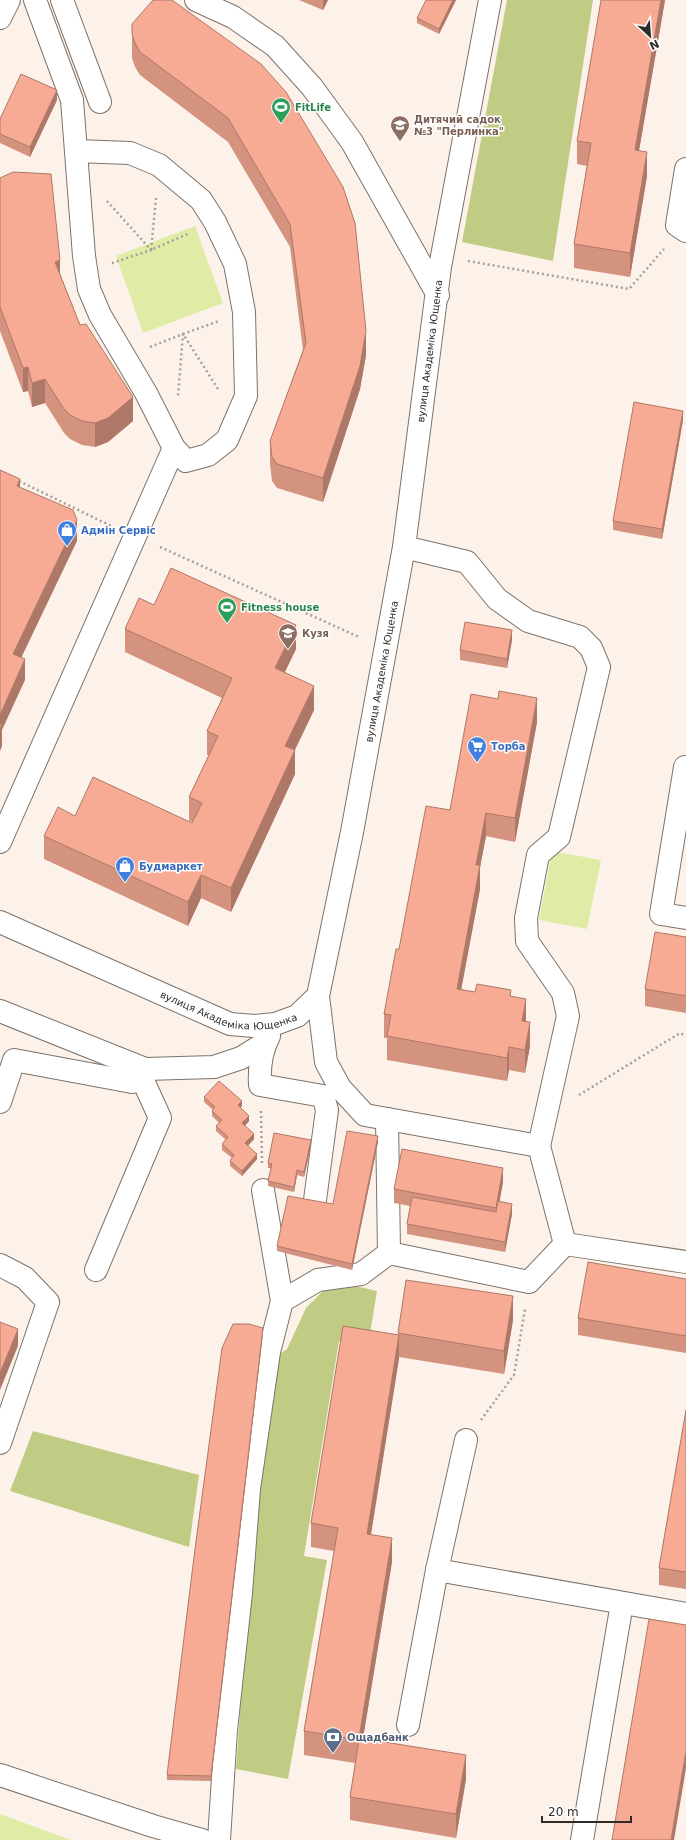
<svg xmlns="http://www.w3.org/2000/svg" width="686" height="1840" font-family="'DejaVu Sans',sans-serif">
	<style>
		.green { fill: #e0eca6 }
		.forest { fill: #c0cc83 }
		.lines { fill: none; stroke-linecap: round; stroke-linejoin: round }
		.minor-casing { stroke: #7c736b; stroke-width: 24 }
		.path { stroke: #a79f99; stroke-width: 2.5; stroke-dasharray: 2 3; stroke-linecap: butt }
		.minor { stroke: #fff; stroke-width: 22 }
		.wall { fill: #d4937f }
		.shaded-wall { fill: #ad7868 }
		.building { fill: #f7ab94; stroke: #ad7868 }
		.labels { text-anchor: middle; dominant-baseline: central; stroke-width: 3; stroke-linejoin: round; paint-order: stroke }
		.leisure-label { font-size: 10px; font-weight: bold; fill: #27864d; stroke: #fff; text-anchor: start }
		.education-label { font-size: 10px; font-weight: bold; fill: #785e54; stroke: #fff; text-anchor: start }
		.street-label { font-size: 10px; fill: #2f2b28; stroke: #fff }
		.shop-label { font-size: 10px; font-weight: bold; fill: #366cbe; stroke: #fff; text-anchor: start }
		.service-label { font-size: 10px; font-weight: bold; fill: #4e5e75; stroke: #fff; text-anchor: start }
	</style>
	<rect width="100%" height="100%" fill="#fdf2ea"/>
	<g class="green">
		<polygon points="195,226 223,303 143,333 116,256"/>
		<polygon points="552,851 601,860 587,929 539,920"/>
		<polygon points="0,1814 71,1840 0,1840"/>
	</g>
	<g class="forest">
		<polygon points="507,0 593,0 553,261 462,242"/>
		<polygon points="351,1285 377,1291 368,1346 339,1341 304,1556 327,1560 288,1779 236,1769 254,1509 274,1358 287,1349 306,1308 324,1290"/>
		<polygon points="33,1431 199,1475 189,1547 10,1491"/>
	</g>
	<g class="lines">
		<g class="minor-casing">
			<g id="minor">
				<polyline points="35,0 72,100 84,256 89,289 100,315 146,393 174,448 186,461 208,455 227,440 246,396 244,312 235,264 215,222 201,200 159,165 130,153 76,151"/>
				<polyline points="62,0 100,102"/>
				<polyline points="196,0 233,17 275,46 312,87 352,142 438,295"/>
				<polyline points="0,18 9,0"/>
				<polyline points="686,169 677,225 686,231"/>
				<polyline points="404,547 467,562 497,599 528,621 580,637 591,648 599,667 559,837 538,855 526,918 527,941 563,993 568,1016 539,1146"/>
				<polyline points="685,767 661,914 686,918"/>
				<polyline points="0,842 174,448"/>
				<path id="s1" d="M0,922L230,1024L254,1026L275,1024L297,1016L318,996L352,832L404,547L440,267L490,0"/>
				<polyline points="318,996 326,1062 340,1088 365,1115 539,1146 565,1244"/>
				<polyline points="0,1011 145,1069 214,1067 241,1058 265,1043"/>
				<path d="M269,1036C261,1051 259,1068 260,1085L323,1096L327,1110L315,1200"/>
				<polyline points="0,1102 14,1060 132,1082 145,1069"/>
				<polyline points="387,1119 389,1253"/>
				<polyline points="565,1244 686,1262"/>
				<polyline points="0,1265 25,1278 48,1302 0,1443"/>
				<polyline points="96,1270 160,1118 140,1074"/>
				<polyline points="282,1301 318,1280 361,1274 389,1253 529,1282 565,1244"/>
				<polyline points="437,1570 686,1614"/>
				<polyline points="408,1725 437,1570 466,1440"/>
				<polyline points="0,1775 153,1826 202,1840"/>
				<polyline points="219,1840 226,1730 241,1593 249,1489 269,1352 282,1301 263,1190"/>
				<polyline points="582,1840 622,1603"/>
			</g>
		</g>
		<g class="path">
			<polyline points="156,198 151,250 190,233"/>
			<polyline points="107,201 151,250 112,263"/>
			<polyline points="468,261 629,289 664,249"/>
			<polyline points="150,347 183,334 178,396"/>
			<polyline points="218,389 183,334 219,321"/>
			<polyline points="19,481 111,526"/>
			<polyline points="160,547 359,637"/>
			<polyline points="579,1095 680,1033 686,1036"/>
			<polyline points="261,1111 262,1164"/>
			<polyline points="481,1420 514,1375 525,1309"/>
		</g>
		<use href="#minor" class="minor"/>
	</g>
	<g class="wall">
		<polygon points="172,0 366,355 360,389 323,502 277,488 272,481 270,464 270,441 303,350 290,247 228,142 140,75 135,67 132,58 132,34"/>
		<polygon points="299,0 328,0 323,10"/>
		<polygon points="456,0 439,34 417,23 417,18"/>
		<polygon points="665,0 639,150 647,176 630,277 574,268 574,244 587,166 577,164 577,141"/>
		<polygon points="57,100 30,157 0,143 0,119"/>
		<polygon points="0,178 60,274 80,325 133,421 108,442 95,447 82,445 70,439 64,433 45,403 32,407 28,391 23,392 0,331"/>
		<polygon points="683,420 662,539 613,530 613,521"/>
		<polygon points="154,605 296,649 285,672 314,710 295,750 295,774 231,912 201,898 188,926 44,859 44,836 75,816 192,823 193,822 189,821 189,797 209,755 207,755 207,731 222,698 125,652 125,629"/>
		<polygon points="512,640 507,668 460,660 460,650"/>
		<polygon points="537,722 515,842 486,836 480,867 480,889 461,989 475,992 511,996 526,1022 530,1046 525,1073 509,1070 507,1081 387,1060 387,1038 384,1038 384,1014 399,949 450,810"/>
		<polygon points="686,937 686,1013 645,1006 645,989"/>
		<polygon points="204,1097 242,1106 240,1108 249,1121 245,1126 254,1139 248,1146 257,1159 242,1176 230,1166 230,1161 232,1158 222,1150 222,1144 226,1140 216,1131 216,1126 219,1123 212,1116 212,1111 213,1110 204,1102"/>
		<polygon points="378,1142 352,1270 277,1251 277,1246 333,1204"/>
		<polygon points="311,1146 304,1177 297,1175 294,1192 268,1186 268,1181 271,1168 268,1168 268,1163"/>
		<polygon points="503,1182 499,1202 512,1214 505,1252 407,1234 407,1224 410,1206 394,1203 394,1189"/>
		<polygon points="686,1279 686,1353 578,1335 578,1318"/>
		<polygon points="513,1320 504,1374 399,1357 371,1535 392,1562 363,1739 466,1779 456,1838 350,1820 350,1797 355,1763 304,1755 304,1731 334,1551 311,1547 311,1523 398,1334 398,1333"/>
		<polygon points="263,1333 211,1781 167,1780 167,1775"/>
		<polygon points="686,1410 686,1589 659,1585 659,1568"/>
	</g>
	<g class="shaded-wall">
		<polygon points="323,0 328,0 323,10"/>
		<polygon points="453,0 456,0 439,34 439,29"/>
		<polygon points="661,0 665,0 635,174 635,150"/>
		<polygon points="57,90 57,100 30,157 30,147"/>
		<polygon points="647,152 647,176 630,277 630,253"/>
		<polygon points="60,260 60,284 55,262"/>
		<polygon points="366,331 366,355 360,389 323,502 323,478"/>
		<polygon points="28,367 28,391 23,392 23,368"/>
		<polygon points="45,379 45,403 32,407 32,383"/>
		<polygon points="133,397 133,421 108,442 95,447 95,423"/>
		<polygon points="683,411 683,420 662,539 662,529"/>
		<polygon points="20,479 20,500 17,486"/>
		<polygon points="77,520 77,541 13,675 13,654"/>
		<polygon points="296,625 296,649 275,692 275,668"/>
		<polygon points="512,630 512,640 507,668 507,659"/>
		<polygon points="25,659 25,680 2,730 2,746 0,751 0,715"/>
		<polygon points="314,686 314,710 285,770 285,746"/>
		<polygon points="537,698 537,722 515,842 515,818"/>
		<polygon points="295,750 295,774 231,912 231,888"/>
		<polygon points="486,813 486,836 480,867 480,889 457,1012 457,989 476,865"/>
		<polygon points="201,875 201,898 188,926 188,902"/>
		<polygon points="526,999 526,1023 522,1021"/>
		<polygon points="530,1022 530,1046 525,1073 525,1050"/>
		<polygon points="509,1047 509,1070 507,1081 507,1058"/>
		<polygon points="242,1101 242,1106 238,1111 238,1105"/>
		<polygon points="249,1116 249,1121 242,1129 242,1123"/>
		<polygon points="254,1134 254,1139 245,1149 245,1143"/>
		<polygon points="378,1136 378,1142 352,1270 352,1264"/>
		<polygon points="311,1140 311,1146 304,1177 304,1172"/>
		<polygon points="257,1154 257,1159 242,1176 242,1171"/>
		<polygon points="503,1168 503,1182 496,1222 496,1208"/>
		<polygon points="297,1170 297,1175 294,1192 294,1187"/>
		<polygon points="512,1204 512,1214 505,1252 505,1242"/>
		<polygon points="513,1296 513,1320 504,1374 504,1351"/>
		<polygon points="263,1328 263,1333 211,1781 211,1776"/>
		<polygon points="18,1329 18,1346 0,1390 0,1373"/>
		<polygon points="399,1335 399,1359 367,1558 367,1534"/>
		<polygon points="392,1538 392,1562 359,1762 359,1738"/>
		<polygon points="686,1751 686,1768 674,1840 671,1840"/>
		<polygon points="466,1755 466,1779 456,1838 456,1814"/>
	</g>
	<g class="building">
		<polygon points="153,0 172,0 261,64 286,92 343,187 355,223 366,331 360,366 323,478 277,464 272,457 270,441 306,343 290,224 228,118 140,52 135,43 132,34 132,24"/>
		<polygon points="426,0 453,0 439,29 417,18"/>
		<polygon points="601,0 661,0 635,150 647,152 630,253 574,244 591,143 577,141"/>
		<polygon points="21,74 57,90 30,147 0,134 0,119"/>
		<polygon points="13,172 51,174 60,260 55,262 80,325 86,324 133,397 108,418 95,423 82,421 70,415 64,409 45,379 32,383 28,367 23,368 0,307 0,178"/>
		<polygon points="634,402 683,411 662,529 613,521"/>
		<polygon points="0,470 20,479 17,486 73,510 77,520 13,654 25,659 0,715"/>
		<polygon points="171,568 296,625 275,668 314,686 285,746 295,750 231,888 201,875 188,902 44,836 58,807 75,816 93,777 192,823 202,803 189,797 218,736 207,731 232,678 125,629 139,598 154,605"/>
		<polygon points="465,622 512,630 507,659 460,650"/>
		<polygon points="499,691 537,698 515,818 486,813 476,865 480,865 457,989 475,992 477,984 511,990 510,996 526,999 522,1021 530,1022 525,1050 509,1047 507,1058 387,1036 391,1015 384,1014 396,949 399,949 426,806 450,810 471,694 498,699"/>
		<polygon points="0,723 2,725 0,730"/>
		<polygon points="655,932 686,937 686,996 645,989"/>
		<polygon points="219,1081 242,1101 238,1105 249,1116 242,1123 254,1134 245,1143 257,1154 242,1171 230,1161 234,1155 222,1144 228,1137 216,1126 222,1120 212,1111 215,1107 204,1097"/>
		<polygon points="347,1131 378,1136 352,1264 277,1246 288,1196 333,1204"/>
		<polygon points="274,1133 311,1140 304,1172 297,1170 294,1187 268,1181 272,1164 268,1163"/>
		<polygon points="402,1149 503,1168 496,1208 394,1189"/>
		<polygon points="412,1197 496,1212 498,1201 512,1204 505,1242 407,1224"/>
		<polygon points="588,1262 686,1279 686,1336 578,1318"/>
		<polygon points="406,1280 513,1296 504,1351 398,1333"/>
		<polygon points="0,1322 18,1329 0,1373"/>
		<polygon points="233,1324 249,1324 263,1328 211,1776 167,1775 195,1549 222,1348"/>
		<polygon points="343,1326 399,1335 367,1534 392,1538 359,1738 466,1755 456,1814 350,1797 359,1740 304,1731 338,1528 311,1523"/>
		<polygon points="686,1410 686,1572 659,1568"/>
		<polygon points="649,1619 686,1625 686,1751 671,1840 612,1840"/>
	</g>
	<defs>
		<g id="stadium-pin" transform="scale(1)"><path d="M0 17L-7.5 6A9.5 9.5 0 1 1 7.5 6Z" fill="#2e9e5b" stroke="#fff"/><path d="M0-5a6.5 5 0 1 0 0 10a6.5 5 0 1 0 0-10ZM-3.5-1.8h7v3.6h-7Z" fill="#fff"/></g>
		<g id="school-pin" transform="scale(1)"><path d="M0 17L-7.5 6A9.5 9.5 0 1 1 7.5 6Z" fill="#8d6e63" stroke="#fff"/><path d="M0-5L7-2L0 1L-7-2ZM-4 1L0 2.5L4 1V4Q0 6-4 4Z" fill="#fff"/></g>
		<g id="shop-pin" transform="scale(1)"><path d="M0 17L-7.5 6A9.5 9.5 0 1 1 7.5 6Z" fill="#3f7fe0" stroke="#fff"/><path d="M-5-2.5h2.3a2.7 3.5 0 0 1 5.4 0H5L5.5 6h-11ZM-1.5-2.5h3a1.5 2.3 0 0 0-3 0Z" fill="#fff"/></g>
		<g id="supermarket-pin" transform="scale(1)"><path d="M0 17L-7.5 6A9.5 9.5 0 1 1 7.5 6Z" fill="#3f7fe0" stroke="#fff"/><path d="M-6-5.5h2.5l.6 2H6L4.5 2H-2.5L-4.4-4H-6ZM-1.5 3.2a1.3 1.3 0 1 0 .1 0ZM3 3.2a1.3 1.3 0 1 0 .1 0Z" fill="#fff"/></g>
		<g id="bank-pin" transform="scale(1)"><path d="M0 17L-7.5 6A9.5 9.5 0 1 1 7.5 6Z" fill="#5c6f8a" stroke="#fff"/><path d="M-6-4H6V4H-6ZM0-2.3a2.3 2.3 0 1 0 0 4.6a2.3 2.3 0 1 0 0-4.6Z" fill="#fff"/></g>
	</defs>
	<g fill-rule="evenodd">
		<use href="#stadium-pin" x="281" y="107"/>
		<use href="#school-pin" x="400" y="125"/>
		<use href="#shop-pin" x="67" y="530"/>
		<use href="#stadium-pin" x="227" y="607"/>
		<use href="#school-pin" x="288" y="633"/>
		<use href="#supermarket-pin" x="477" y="746"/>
		<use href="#shop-pin" x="125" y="866"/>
		<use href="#bank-pin" x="333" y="1737"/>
	</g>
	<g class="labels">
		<g class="leisure-label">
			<text x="295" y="107">FitLife</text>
			<text x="241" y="607">Fitness house</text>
		</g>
		<g class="education-label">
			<text x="414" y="119">Дитячий садок<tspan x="414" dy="12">№3 "Перлинка"</tspan></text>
			<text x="302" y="633">Кузя</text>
		</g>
		<g class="street-label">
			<text stroke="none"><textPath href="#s1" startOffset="1004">вулиця Академіка Ющенка</textPath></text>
			<text stroke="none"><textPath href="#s1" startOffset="680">вулиця Академіка Ющенка</textPath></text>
			<text stroke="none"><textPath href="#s1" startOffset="248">вулиця Академіка Ющенка</textPath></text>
		</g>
		<g class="shop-label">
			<text x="81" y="530">Адмін Сервіс</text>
			<text x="491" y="746">Торба</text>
			<text x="139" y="866">Будмаркет</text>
		</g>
		<g class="service-label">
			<text x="347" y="1737">Ощадбанк</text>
		</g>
	</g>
	<g transform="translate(650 36) rotate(154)" stroke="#ffffff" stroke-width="3" paint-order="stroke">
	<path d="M0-3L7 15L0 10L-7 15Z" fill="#2f2b28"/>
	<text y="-6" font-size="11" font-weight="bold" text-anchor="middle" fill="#2f2b28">N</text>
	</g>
	<path d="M542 1816v6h89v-6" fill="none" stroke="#2f2b28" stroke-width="2"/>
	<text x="548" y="1816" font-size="12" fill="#2f2b28" stroke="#ffffff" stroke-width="3" paint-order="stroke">20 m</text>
</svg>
